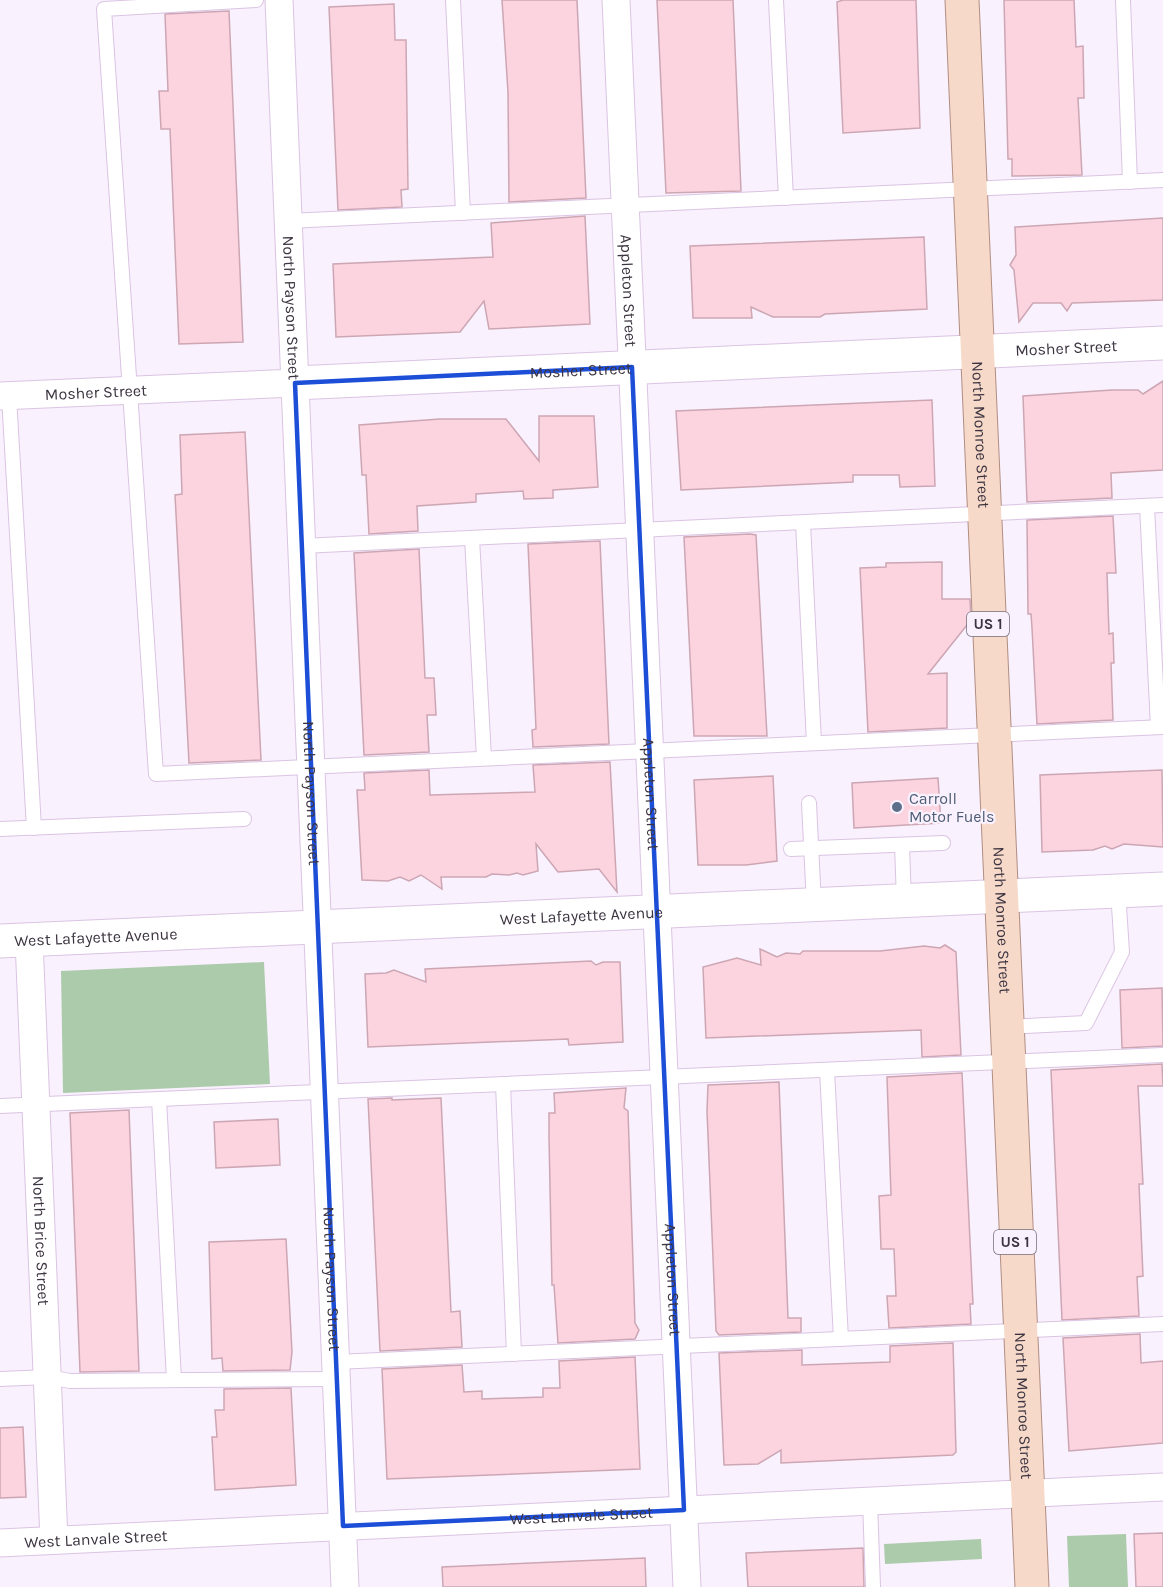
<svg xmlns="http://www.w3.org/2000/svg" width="1163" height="1587" font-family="Karla,sans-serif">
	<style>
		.green { fill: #accbab }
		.building { fill: #fbd4e0; stroke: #cda6b3; stroke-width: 1.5 }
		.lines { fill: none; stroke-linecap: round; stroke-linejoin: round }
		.service-casing { stroke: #dac4e2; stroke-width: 16 }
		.minor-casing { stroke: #dac4e2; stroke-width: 29 }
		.tertiary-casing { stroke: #dac4e2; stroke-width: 35 }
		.secondary-casing { stroke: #dac4e2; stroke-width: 35 }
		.primary-casing { stroke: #b18e82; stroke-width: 35 }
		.service { stroke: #fff; stroke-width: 14 }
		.minor { stroke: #fff; stroke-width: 27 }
		.tertiary { stroke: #fff; stroke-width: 33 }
		.secondary { stroke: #fff; stroke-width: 33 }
		.primary { stroke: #f6d9c9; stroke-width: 33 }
		.marked { fill: none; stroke: #1d4ed8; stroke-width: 4.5; stroke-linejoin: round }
		.service-dot { fill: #5c6f8a; stroke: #faf1fe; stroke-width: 2 }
		.labels { text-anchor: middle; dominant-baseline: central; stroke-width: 4.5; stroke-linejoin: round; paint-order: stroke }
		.shield { fill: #faf1fe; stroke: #756d79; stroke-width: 1.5 }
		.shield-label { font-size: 15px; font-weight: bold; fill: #3c3440 }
		.street-label { font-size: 16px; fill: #3c3440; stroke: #faf1fe }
		.service-label { font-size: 16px; fill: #4e5e75; stroke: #faf1fe; text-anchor: start }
	</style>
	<rect width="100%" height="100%" fill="#faf1fe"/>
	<g class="green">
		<polygon points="264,962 270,1084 63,1093 61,971"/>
		<polygon points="1126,1534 1128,1587 1069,1587 1067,1536"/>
		<polygon points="981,1539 982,1559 885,1564 884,1544"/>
	</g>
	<g class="building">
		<polygon points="502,0 577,0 586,198 509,202 508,92"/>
		<polygon points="657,0 733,0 741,191 666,193"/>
		<polygon points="843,0 916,0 920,128 843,133 837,2"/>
		<polygon points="1004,0 1074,0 1076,47 1083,46 1084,98 1078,98 1082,175 1012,176 1012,159 1008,159"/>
		<polygon points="394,4 395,40 406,40 408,189 401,190 402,207 338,210 329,7"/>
		<polygon points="229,11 243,342 179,344 170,129 161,129 159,91 168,91 165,14"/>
		<polygon points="585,216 590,324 489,329 484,301 460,332 336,337 333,264 493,257 491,223"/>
		<polygon points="1163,218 1163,300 1072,303 1067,311 1061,303 1033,303 1019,322 1014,270 1010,265 1016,255 1015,227"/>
		<polygon points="924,237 927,309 825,314 820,317 773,317 751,307 752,318 693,318 690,246"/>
		<polygon points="1163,381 1163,470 1111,473 1112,498 1027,502 1023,396 1112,390 1138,390 1143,394"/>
		<polygon points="932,400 935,486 900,487 899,475 853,475 853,482 681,490 676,411"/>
		<polygon points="539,416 594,416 598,487 553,490 553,498 524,499 523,491 476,494 476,502 417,506 418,531 369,534 366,475 362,475 359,425 440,419 506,419 539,461"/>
		<polygon points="245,432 261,760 189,763 175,495 182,494 180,435"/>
		<polygon points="1113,516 1116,573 1107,573 1109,634 1113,633 1114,663 1111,663 1113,720 1037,724 1032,628 1031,614 1028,614 1027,520"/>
		<polygon points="750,534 756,535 767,736 694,736 684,537"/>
		<polygon points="600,541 609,744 533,747 532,730 536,729 528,544"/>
		<polygon points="419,549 425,678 434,678 436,715 427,715 429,752 364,755 354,553"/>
		<polygon points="942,562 942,599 970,599 971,620 928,674 947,673 947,728 868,732 860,568 886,567 886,563"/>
		<polygon points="610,762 617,892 599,869 558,872 536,844 538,871 523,875 517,873 509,875 492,874 486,877 441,877 442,889 421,875 409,881 400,877 388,881 362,880 357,790 365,790 364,773 429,770 430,795 535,792 533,765"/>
		<polygon points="1162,770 1163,847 1124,844 1112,849 1105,846 1093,850 1042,852 1040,775"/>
		<polygon points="773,776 777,861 746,865 698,865 694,780"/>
		<polygon points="938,778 941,823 854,828 852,783"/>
		<polygon points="945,945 956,952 961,1055 922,1057 921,1030 706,1038 703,967 737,958 761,965 760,949 777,957 786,953 800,954 803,951 880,951 924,946 940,948"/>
		<polygon points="591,961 596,965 603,962 620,962 623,1042 569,1045 568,1039 368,1047 365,974 386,973 394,970 426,982 425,969"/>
		<polygon points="1162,988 1163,1046 1122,1048 1120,990"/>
		<polygon points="1162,1064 1163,1086 1138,1086 1143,1184 1139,1184 1143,1276 1137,1277 1139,1316 1062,1320 1051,1070"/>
		<polygon points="962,1073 973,1304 970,1304 971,1324 889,1328 887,1296 896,1296 894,1249 881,1249 879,1196 891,1195 887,1077"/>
		<polygon points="779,1082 788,1318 801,1318 801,1332 719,1335 716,1331 707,1111 708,1085"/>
		<polygon points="626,1088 624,1108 628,1111 635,1323 639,1330 635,1339 558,1343 554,1285 552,1285 549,1137 549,1113 555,1113 554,1093"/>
		<polygon points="392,1098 392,1100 441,1098 451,1312 460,1311 462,1347 380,1351 368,1099"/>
		<polygon points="129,1110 139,1371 80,1372 70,1113"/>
		<polygon points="278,1119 280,1165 216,1168 214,1122"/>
		<polygon points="286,1239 292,1352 290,1370 223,1371 222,1358 212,1359 209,1242"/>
		<polygon points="1140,1334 1141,1363 1163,1361 1163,1443 1069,1451 1063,1338"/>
		<polygon points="953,1343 956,1452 953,1455 781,1463 781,1450 758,1464 724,1465 719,1353 802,1350 802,1365 890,1362 890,1346"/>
		<polygon points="635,1357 640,1469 387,1479 382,1369 462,1365 464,1392 482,1391 482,1399 543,1397 543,1388 560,1388 559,1361"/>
		<polygon points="291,1388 296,1485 215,1490 212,1437 217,1437 215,1410 224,1410 224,1389"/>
		<polygon points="23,1427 26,1497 0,1498 0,1428"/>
		<polygon points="1163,1533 1163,1587 1136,1587 1134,1534"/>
		<polygon points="863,1548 864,1587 748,1587 746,1553"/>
		<polygon points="645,1558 646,1587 443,1587 442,1567"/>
	</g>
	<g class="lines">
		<g class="service-casing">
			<g id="service">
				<polyline points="256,0 104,9 156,774 1163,727"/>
				<polyline points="453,0 463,213"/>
				<polyline points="776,0 786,198"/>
				<polyline points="1123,0 1130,182"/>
				<polyline points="288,221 1163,180"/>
				<polyline points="9,396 34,828"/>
				<polyline points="1147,506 1158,727"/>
				<polyline points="803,523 814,743"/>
				<polyline points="472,538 484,758"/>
				<polyline points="302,546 1163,505"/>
				<polyline points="809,803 814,905"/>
				<polyline points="0,829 244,819"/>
				<polyline points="902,845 904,901"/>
				<polyline points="791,849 943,843"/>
				<polyline points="1006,1027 1086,1023 1122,952 1118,891"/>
				<polyline points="827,1070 841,1339"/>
				<polyline points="503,1084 514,1354"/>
				<polyline points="159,1099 174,1380"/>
				<polyline points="0,1106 1163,1055"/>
				<polyline points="336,1362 1163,1324"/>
				<polyline points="0,1379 48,1377 70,1381 336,1379"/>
				<polyline points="870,1501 873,1587"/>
			</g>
		</g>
		<g class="minor-casing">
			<g id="minor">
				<path id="s1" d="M279,0L345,1587"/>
				<path id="s2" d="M616,0L687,1587"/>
				<path id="s3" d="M0,396L295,383"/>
				<path id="s4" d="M10,941L29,940L54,1540"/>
				<path id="s5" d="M0,1543L1163,1487"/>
			</g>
		</g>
		<g class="tertiary-casing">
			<g id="tertiary">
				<path id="s6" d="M295,383L1163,343"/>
			</g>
		</g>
		<g class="secondary-casing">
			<g id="secondary">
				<path id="s7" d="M0,941L1163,889"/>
			</g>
		</g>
		<g class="primary-casing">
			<g id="primary">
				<path id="s8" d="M962,0L1032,1587"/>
			</g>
		</g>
		<use href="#service" class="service"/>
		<use href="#minor" class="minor"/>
		<use href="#tertiary" class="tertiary"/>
		<use href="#secondary" class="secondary"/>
		<use href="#primary" class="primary"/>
	</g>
	<path class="marked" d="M632,367L684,1510L343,1526L295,383Z"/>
	<circle class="service-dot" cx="897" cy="807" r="6"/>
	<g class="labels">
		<g class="shield">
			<rect x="967" y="612" width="42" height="24" rx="4.5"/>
			<rect x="994" y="1230" width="42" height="24" rx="4.5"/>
		</g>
		<g class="shield-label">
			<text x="988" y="624">US 1</text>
			<text x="1015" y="1242">US 1</text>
		</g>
		<g class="street-label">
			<text stroke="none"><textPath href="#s2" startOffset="291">Appleton Street</textPath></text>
			<text stroke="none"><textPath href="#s1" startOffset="308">North Payson Street</textPath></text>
			<text stroke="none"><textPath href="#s6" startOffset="772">Mosher Street</textPath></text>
			<text stroke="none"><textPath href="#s6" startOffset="286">Mosher Street</textPath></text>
			<text stroke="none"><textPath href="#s3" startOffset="96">Mosher Street</textPath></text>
			<text stroke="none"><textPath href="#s8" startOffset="435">North Monroe Street</textPath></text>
			<text stroke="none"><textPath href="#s1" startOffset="794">North Payson Street</textPath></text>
			<text stroke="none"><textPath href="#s2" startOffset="795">Appleton Street</textPath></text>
			<text stroke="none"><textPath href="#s7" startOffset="582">West Lafayette Avenue</textPath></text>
			<text stroke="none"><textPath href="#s8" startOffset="921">North Monroe Street</textPath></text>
			<text stroke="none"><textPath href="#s7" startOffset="96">West Lafayette Avenue</textPath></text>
			<text stroke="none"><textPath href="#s4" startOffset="320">North Brice Street</textPath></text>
			<text stroke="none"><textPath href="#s1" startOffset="1280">North Payson Street</textPath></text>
			<text stroke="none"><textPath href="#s2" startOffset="1281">Appleton Street</textPath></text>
			<text stroke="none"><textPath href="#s8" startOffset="1407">North Monroe Street</textPath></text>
			<text stroke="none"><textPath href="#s5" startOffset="582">West Lanvale Street</textPath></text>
			<text stroke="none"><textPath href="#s5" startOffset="96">West Lanvale Street</textPath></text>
		</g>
		<g class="service-label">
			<text x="909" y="798">Carroll<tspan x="909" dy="18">Motor Fuels</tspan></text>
		</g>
	</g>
</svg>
